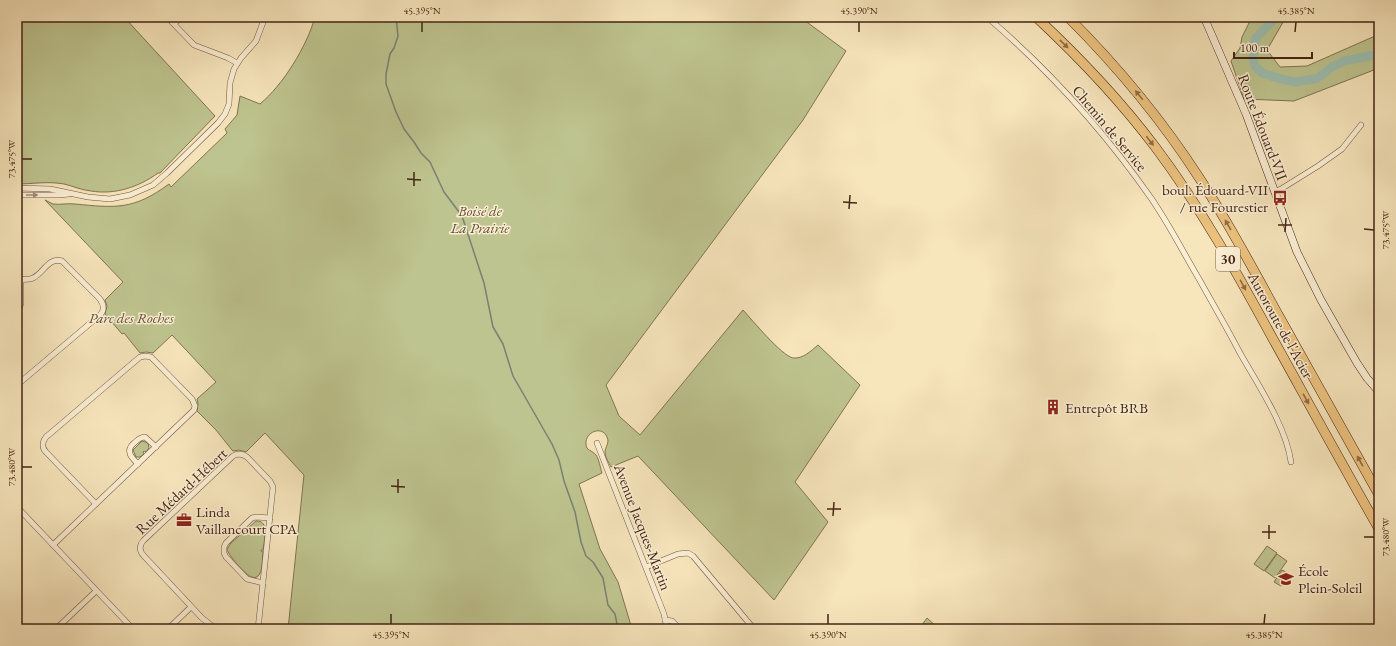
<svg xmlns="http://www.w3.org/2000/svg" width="1396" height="646" font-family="'EB Garamond',serif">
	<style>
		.green { fill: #bec48f; stroke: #827452 }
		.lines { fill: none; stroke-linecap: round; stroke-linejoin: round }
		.stream { stroke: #7a8173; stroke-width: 1.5 }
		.river { stroke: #9dbfb1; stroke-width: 9 }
		.minor-casing { stroke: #72553f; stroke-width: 6 }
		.secondary-casing { stroke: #462515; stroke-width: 8 }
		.motorway-casing { stroke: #462515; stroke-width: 10 }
		.minor { stroke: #faeed3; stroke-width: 5 }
		.secondary { stroke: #faeed3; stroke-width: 7 }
		.motorway { stroke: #ecc27e; stroke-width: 9 }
		.oneway { fill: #916c44 }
		.oneway2 { fill: #a08a74 }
		.ticks { fill: none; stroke: #462515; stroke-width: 1.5 }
		.labels { text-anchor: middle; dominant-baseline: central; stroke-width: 3; stroke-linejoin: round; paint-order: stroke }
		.shield { fill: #faeed3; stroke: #7c614e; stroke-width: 1 }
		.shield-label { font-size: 14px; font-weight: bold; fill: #462515 }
		.street-label { font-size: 15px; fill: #462515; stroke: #faeed3 }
		.poi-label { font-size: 15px; fill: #462515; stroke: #faeed3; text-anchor: start }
		.park-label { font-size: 15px; font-style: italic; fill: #644d34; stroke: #faeed3 }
		.neatline { fill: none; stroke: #462515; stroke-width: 1.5 }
		.ticks-label { font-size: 10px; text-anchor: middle; fill: #462515 }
	</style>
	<rect width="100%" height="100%" fill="#f7e5bc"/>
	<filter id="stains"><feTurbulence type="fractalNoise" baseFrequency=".005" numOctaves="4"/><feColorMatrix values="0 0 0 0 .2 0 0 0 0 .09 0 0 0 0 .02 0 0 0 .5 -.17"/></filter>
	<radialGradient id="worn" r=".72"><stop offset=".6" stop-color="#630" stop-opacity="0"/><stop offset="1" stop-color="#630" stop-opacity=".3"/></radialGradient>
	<g class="green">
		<path d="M17,17H124L215,116L160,173H158C139,187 115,195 91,191C81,190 73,186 64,184C48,181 32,184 17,184Z"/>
		<path d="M315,17H800L846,51L803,120L606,385L619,416L640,435L743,310C752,320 782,356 793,358C803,359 811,351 818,345L860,385L795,482L828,522L774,600L638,456L611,467C609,463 605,457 605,452C605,447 610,443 607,437C602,425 585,432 586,444C586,451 592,450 596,455C599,459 600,467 602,473L579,484L600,549L618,582L632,629H288L304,475L265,433L246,452L239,450L233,451L232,450L216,430L197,411L198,404L197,399L216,382L172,335L153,353L146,352L140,353L124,333L122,334L105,314L107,306L105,300L123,282L45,200C48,201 50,203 53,204C60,205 68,203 75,204C116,208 134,210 169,184L171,187L227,133L225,129L237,115L240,96L260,104C283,85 307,46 315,17Z"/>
		<polygon points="1252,17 1286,17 1267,50 1280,67 1307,66 1375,36 1379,36 1379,68 1294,101 1244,99 1231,61 1240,48 1242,37"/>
		<polygon points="142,441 148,443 149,448 146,452 144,451 143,452 144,454 140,457 136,457 133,450"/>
		<path d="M256,521C270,520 264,540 263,550H261V551L263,552C262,558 263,572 258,576C256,578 254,578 252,577C246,576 228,555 227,549L231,543Z"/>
		<polygon points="1267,546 1277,553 1264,571 1254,564"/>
		<polygon points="1277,554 1287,561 1275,578 1265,571"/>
		<polygon points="1282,570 1290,574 1281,586 1274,582"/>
		<polygon points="927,618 939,629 919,629"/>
	</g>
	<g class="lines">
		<polyline class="stream" points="396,17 398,36 394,48 390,54 386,74 386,84 396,112 404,129 414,142 421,153 430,162 444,192 462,216 484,283 493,327 503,344 513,376 552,444 559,460 564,481 575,512 581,542 586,556 593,562 603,578 608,605 615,614 617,624 620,629"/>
		<polyline class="river" points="1276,17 1255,39 1253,59 1255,66 1262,73 1277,78 1295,82 1318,78 1332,67 1345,61 1379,54"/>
		<g class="minor-casing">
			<g id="minor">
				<polyline points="167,17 194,45 228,58 237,63"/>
				<path d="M987,17C1049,70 1104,131 1151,198C1169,224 1183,252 1199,279C1213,304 1227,328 1240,353C1258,385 1286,426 1291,462"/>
				<polyline points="174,24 181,17"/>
				<polyline points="17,188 50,189 88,197 110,199 130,195 153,185 167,173 218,123 225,114 229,104 230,83 234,69 241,58 256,41 265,17"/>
				<polyline points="1274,192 1281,189 1318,166 1342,149 1361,125"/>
				<polyline points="17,195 59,195 69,194"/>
				<polyline points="17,215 19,210 19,192"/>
				<path d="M17,280C22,279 29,280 33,278C44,273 48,257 62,261L100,299C104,305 105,310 100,315L17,385"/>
				<polyline points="17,310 21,304 21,279"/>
				<polyline points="597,443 664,614 667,629"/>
				<path d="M138,464C131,457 125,451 134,443C138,440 140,437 145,437L156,447"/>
				<polyline points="17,507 133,629"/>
				<path d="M53,545L194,410L195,406L192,399L151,357L145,356L140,357L46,437C42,442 42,448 46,452L96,504"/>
				<polyline points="646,567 678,554 688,553 693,556 754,629"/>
				<polyline points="263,583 247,579 226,557 224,553 224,547 226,543 252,518 256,517 270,518"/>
				<polyline points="665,620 672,621 680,629"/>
				<polyline points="56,629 96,591"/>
				<polyline points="168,629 191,607"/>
				<path d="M216,629L202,618L144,556C139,551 139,545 144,540L233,456C238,453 243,454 247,457L270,481L273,487L258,629"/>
				<polyline points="1243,629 1248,627 1255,629"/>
			</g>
		</g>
		<g class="secondary-casing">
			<polyline id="secondary" points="1204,17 1246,114 1297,252 1321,300 1357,363 1367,378 1379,392"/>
		</g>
		<g class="motorway-casing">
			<g id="motorway">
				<path d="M1036,17C1079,57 1120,100 1156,148C1201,208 1237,273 1273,339C1308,402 1343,466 1379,529"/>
				<path d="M1068,17C1117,66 1162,120 1200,179C1229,223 1254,271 1280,318C1313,377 1346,436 1379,495"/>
			</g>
		</g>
		<use href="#minor" class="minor"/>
		<use href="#secondary" class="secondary"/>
		<use href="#motorway" class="motorway"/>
	</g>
	<defs><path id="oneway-solid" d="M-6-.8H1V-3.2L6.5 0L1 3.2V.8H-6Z"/></defs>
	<g class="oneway">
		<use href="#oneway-solid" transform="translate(1064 44) rotate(44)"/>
		<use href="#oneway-solid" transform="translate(1139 95) rotate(-129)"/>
		<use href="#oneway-solid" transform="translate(1150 141) rotate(52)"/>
		<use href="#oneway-solid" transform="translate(1228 225) rotate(-120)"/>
		<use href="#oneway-solid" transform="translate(1243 285) rotate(61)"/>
		<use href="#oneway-solid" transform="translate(1306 399) rotate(61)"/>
		<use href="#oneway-solid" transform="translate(1360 461) rotate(-119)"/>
	</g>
	<use class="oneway2" href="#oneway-solid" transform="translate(32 195)"/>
	<path class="ticks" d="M422,32V22M859,32V22M1295,32L1296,22M22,159H32M407,179L421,180M414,186V172M843,202L857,203M849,209L850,195M1278,225H1292M1364,229L1374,230M1285,232L1286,218M22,467H32M391,486L405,487M398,493V479M827,509H841M833,516L834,502M1262,532H1276M1364,537H1374M1269,539V525M391,624V614M828,624V614M1264,624L1265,614"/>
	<defs>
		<g id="bus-bare" transform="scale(1.2)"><path d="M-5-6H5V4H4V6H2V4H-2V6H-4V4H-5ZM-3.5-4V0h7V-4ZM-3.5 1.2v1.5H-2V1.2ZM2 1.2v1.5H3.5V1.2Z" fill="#8f2418" stroke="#faeed3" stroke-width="2.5" paint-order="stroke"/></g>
		<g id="building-bare" transform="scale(1.2)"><path d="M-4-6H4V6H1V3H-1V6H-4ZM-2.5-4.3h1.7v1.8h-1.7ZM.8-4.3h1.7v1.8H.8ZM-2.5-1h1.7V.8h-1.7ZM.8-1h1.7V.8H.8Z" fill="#8f2418" stroke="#faeed3" stroke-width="2.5" paint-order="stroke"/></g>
		<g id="office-bare" transform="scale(1.2)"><path d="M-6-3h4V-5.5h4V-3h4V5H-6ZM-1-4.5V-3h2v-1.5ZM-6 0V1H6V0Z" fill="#8f2418" stroke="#faeed3" stroke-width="2.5" paint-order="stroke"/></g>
		<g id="school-bare" transform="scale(1.2)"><path d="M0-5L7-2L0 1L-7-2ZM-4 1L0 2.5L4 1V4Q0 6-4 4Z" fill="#8f2418" stroke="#faeed3" stroke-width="2.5" paint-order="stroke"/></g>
	</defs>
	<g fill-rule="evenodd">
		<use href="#bus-bare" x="1280" y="198"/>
		<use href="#building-bare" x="1053" y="407"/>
		<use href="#office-bare" x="184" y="520"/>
		<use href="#school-bare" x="1286" y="579"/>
	</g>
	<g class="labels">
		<rect class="shield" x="1216" y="247" width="24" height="24" rx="3"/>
		<g class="shield-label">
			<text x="1228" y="259">30</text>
		</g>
		<g class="street-label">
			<text transform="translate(1263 127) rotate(69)">Route Édouard-VII</text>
			<text transform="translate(1110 128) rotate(50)">Chemin de Service</text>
			<text transform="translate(1281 325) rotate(61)">Autoroute de l'Acier</text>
			<text transform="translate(181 491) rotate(-43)">Rue Médard-Hébert</text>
			<text transform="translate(643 527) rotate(69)">Avenue Jacques-Martin</text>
		</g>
		<g class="poi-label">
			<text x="1268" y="189" text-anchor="end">boul. Édouard-VII<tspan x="1268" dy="17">/ rue Fourestier</tspan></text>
			<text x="1065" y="407">Entrepôt BRB</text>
			<text x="196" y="511">Linda<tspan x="196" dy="17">Vaillancourt CPA</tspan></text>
			<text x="1298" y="570">École<tspan x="1298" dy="17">Plein-Soleil</tspan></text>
		</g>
		<g class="park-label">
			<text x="480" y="210">Boisé de<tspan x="480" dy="17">La Prairie</tspan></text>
			<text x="131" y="317">Parc des Roches</text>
		</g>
	</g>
	<rect width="1396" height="646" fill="none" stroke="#f7e5bc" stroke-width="44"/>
	<path d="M1234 52v6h78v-6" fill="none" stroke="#462515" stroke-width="2"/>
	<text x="1240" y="52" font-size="12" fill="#462515" stroke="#faeed3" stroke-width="3" paint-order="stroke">100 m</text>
	<rect x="22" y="22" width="1352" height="602" class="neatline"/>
	<g class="ticks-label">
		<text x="422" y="14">45.395°N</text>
		<text x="859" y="14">45.390°N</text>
		<text x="1296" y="14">45.385°N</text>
		<text transform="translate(11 159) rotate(-90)" y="4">73.475°W</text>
		<text transform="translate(1385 230) rotate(-90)" y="4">73.475°W</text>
		<text transform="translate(11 467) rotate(-90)" y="4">73.480°W</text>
		<text transform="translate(1385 537) rotate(-90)" y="4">73.480°W</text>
		<text x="391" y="638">45.395°N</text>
		<text x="828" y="638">45.390°N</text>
		<text x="1264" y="638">45.385°N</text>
	</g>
	<rect width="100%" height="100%" filter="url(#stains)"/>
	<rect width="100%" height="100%" fill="url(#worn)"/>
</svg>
